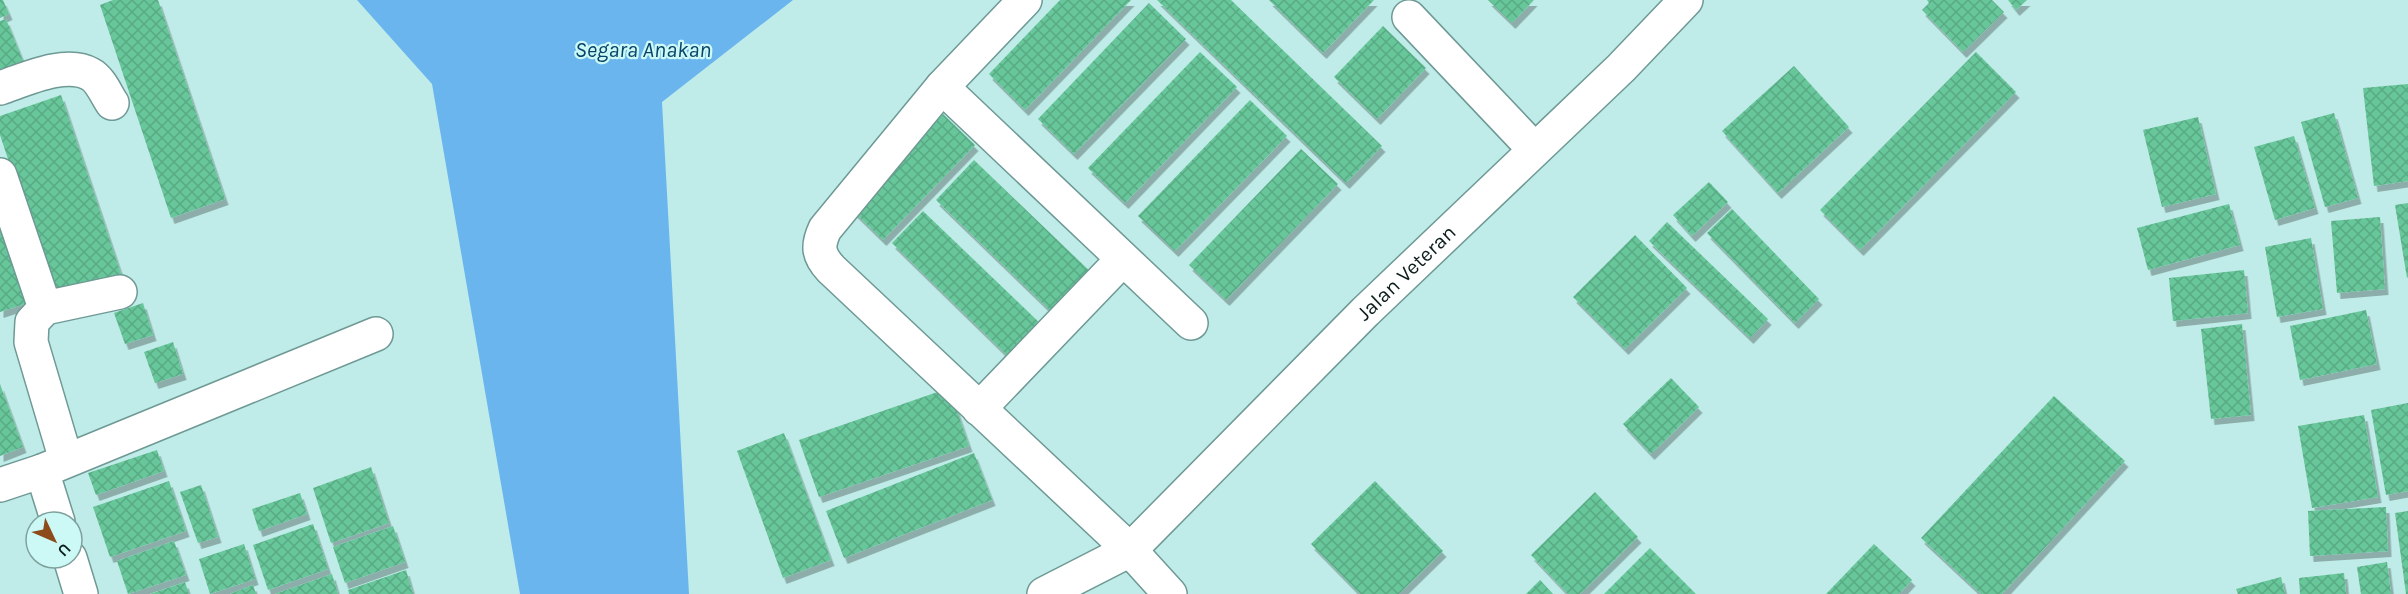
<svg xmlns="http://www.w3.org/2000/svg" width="2408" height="594" font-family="Karla,sans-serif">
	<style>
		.water { fill: #6bb5ef }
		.building { fill: url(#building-cross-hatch); filter: url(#shadow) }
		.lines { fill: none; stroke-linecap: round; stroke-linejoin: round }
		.minor-casing { stroke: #6e9995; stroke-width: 36 }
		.major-casing { stroke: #6e9995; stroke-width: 36 }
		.minor { stroke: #fff; stroke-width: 33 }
		.major { stroke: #fff; stroke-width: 33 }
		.labels { text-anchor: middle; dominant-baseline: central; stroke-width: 4.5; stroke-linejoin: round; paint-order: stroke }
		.street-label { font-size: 21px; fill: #0c1e1c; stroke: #ccf9f5 }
		.water-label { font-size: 22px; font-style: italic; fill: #084469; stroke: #ccf9f5 }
	</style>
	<defs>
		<pattern id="building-cross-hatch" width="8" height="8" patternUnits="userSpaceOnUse" patternTransform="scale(1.5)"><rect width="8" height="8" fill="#68c79a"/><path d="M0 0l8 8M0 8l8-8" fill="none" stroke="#59aa84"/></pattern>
		<filter id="shadow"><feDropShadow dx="3.5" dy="6" stdDeviation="0" flood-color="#0004"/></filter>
	</defs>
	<rect width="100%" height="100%" fill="#bfece8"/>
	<polygon class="water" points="357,0 793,0 662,102 689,594 520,594 432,84"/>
	<g class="building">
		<polygon points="0,0 3,0 9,14 0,18"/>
		<polygon points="113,0 158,0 225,199 171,218 100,5"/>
		<polygon points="1060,0 1131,0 1025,110 989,74"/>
		<polygon points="1157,0 1231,0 1382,146 1346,183"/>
		<polygon points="1269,0 1374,0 1323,53"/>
		<polygon points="1488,0 1534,0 1512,23"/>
		<polygon points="1927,0 1992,0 2004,12 1963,52 1922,10 1929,3"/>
		<polygon points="2008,0 2027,0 2016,10"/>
		<polygon points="1149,3 1186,39 1074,154 1038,119"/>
		<polygon points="6,19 23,61 0,71 0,21"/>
		<polygon points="1383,26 1426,68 1377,119 1334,77"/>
		<polygon points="1200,52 1237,87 1125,203 1088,168"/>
		<polygon points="1976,52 2016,92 1860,250 1820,210"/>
		<polygon points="1794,66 1849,127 1778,193 1722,131"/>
		<polygon points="2408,84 2408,181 2374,186 2363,88"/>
		<polygon points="61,95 122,277 55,300 0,135 0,116"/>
		<polygon points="1250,100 1287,136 1175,251 1138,216"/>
		<polygon points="2334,113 2358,198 2325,207 2301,122"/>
		<polygon points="943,114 975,145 883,240 851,209"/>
		<polygon points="2198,117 2216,194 2162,207 2143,130"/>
		<polygon points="2294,136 2315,208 2275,220 2254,147"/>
		<polygon points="1301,149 1338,184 1226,300 1189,265"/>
		<polygon points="974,160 1096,277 1057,317 936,200"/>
		<polygon points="1709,182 1728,202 1692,236 1673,215"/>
		<polygon points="0,202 34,301 0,312"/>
		<polygon points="2408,203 2408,277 2407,278 2395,205"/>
		<polygon points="2229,204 2240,245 2148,270 2137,228"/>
		<polygon points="1732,209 1819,299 1795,323 1707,233"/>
		<polygon points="923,211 1044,327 1012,360 892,243"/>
		<polygon points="2380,217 2385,289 2337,293 2331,221"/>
		<polygon points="1667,222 1768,319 1750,338 1649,241"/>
		<polygon points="1635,235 1687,288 1625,349 1573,297"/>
		<polygon points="2311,238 2323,309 2277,317 2265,247"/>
		<polygon points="2244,270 2248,313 2173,321 2169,278"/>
		<polygon points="143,303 153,335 125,344 114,313"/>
		<polygon points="2366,310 2377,364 2300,380 2290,326"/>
		<polygon points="2242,324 2251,415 2211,419 2201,329"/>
		<polygon points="173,342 183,374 155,383 144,352"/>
		<polygon points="1671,378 1699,407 1651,454 1623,424"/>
		<polygon points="0,384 23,447 0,456"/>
		<polygon points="949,388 969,446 819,497 799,440"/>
		<polygon points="2054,396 2125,461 2002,594 1981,594 1921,538"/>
		<polygon points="2408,403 2408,491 2386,495 2371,410"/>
		<polygon points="2364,415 2378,497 2312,508 2298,426"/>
		<polygon points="784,433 831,560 783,578 737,451"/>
		<polygon points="157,450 164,471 96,495 88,473"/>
		<polygon points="974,453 992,500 844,558 826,511"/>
		<polygon points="371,467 389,523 331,543 313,488"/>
		<polygon points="169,481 186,531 110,557 93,507"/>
		<polygon points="1375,481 1443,551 1399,594 1360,594 1311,544"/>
		<polygon points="201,485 218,537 198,543 180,492"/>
		<polygon points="1595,492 1638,537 1580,594 1568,594 1531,555"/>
		<polygon points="300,493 307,514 259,531 252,509"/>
		<polygon points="2386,507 2388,551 2310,556 2308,511"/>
		<polygon points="2408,511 2408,594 2406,594 2395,513"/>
		<polygon points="313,524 328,569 268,590 253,545"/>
		<polygon points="393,526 405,562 345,583 333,547"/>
		<polygon points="174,541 186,575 128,594 117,561"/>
		<polygon points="244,544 255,579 210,594 199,559"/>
		<polygon points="1874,544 1912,580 1899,594 1826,594"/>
		<polygon points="1650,548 1696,594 1604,594"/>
		<polygon points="2387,562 2391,594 2361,594 2357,567"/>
		<polygon points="406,570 413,594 349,594 348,590"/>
		<polygon points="2344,573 2346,594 2300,594 2299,578"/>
		<polygon points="332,574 338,594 275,594"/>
		<polygon points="2281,577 2285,594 2238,594 2236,589"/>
		<polygon points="1540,580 1553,594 1526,594"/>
		<polygon points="185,582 189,594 150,594"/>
		<polygon points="253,585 256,594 230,594"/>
	</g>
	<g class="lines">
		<g class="minor-casing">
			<g id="minor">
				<path d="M1025,0L942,87L825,229C817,246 818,255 831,269L1130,550"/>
				<polyline points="1409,17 1534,149"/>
				<polyline points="942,87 1191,323"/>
				<path d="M0,88C24,80 66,60 90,74C100,79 106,94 112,103"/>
				<polyline points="0,175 45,308"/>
				<polyline points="979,409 1122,260"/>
				<polyline points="66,460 31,342 32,322 45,308 120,292"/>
				<polyline points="42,471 58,522"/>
				<polyline points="0,485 42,471 376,334"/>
				<polyline points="70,558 81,594"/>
			</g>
		</g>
		<g class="major-casing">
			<g id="major">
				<polyline points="1130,550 1170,594"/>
				<path id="s1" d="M1044,594L1130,550L1365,312L1621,68L1686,0"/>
			</g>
		</g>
		<use href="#minor" class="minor"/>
		<use href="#major" class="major"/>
	</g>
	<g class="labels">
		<g class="street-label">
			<text stroke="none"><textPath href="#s1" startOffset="488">Jalan Veteran</textPath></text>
		</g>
		<g class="water-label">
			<text x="643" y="50">Segara Anakan</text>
		</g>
	</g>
	<g transform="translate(54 540) rotate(134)"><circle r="28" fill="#ccf9f5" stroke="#7fa19e" stroke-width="1.5"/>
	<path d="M0-4.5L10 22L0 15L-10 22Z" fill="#8d4a1a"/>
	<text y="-9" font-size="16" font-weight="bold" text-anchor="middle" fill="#0c1e1c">U</text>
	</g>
</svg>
